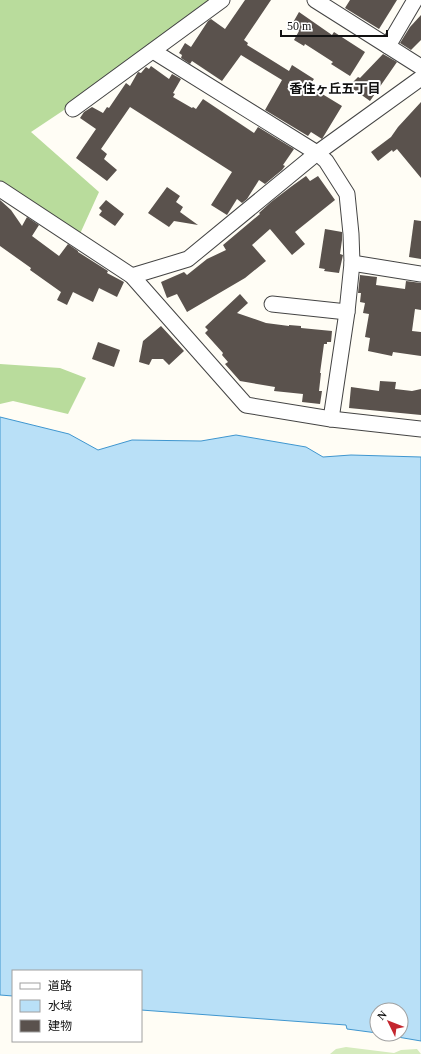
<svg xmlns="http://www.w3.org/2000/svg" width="421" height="1054" font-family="'Times New Roman','Noto Sans JP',serif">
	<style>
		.green { fill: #d5ebbd }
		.forest { fill: #b9dc9c }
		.water { fill: #b9e0f7; stroke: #3f96cf }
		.building { fill: #5a524d }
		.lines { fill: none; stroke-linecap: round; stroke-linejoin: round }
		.minor-casing { stroke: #444; stroke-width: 17 }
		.minor { stroke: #fff; stroke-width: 15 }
		.labels { text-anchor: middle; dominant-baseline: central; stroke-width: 4; stroke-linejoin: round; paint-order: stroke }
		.neighbourhood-label { font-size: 13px; font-weight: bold; fill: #111; stroke: #fff }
	</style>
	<rect width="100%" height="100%" fill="#fffdf5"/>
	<polygon class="green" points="346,1047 394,1053 401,1050 417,1049 421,1054 330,1054 336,1049"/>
	<g class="forest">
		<polygon points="0,0 212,0 138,52 70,106 31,132 99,192 79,236 0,182"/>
		<polygon points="0,364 60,368 86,378 68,414 13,401 0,404"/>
	</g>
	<polygon class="water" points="0,417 69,434 98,450 132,440 201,441 236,435 306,447 323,457 351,455 421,457 421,1041 380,1034 401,1034 401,1010 377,1010 377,1033 347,1029 346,1025 141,1010 141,971 13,971 13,996 0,995"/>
	<g class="building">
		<polygon points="245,0 271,0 244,40 248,43 247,45 289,71 292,65 314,79 309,86 342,106 322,139 311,132 308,136 265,110 282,80 241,55 222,81 192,61 190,64 181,58 182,55 179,53 185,43 191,47 208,21 211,19 225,29"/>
		<polygon points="350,0 397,0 379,29 345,8"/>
		<polygon points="299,12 332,35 334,32 365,52 350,76 331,64 333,62 305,44 304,46 294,40 299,31 291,26"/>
		<polygon points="421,15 421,40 411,50 400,43 410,27"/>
		<polygon points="383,54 397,62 370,101 349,86 358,77 360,78"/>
		<polygon points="151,66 169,79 172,74 181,79 173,93 175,94 173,97 192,108 193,107 196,109 203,99 254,133 258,127 294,149 283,165 285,166 282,170 265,184 259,180 247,199 242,203 237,199 227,215 211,205 232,172 130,107 101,149 107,154 104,159 117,170 107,181 76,158 96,129 80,118 84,112 92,107 103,113 107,107 109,108 126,83 130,86 138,72 141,73 146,67 149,69"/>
		<polygon points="421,102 421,178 397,149 393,152 392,150 378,161 371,152 391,137 398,127"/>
		<polygon points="306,176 310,181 318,176 335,200 295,232 305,244 292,255 270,229 252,245 266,261 245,278 187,312 177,294 167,298 161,282 184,272 187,275 207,259 226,250 223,245 260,214 259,213 271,202 292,186"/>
		<polygon points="167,187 180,196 176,202 183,207 180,212 198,225 174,221 169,227 148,213"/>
		<polygon points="0,200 11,210 22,226 27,217 39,225 32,236 59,256 68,244 78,251 78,252 108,271 107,273 124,282 117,297 99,288 93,302 73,292 67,305 57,300 61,292 30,270 31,268 0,246"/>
		<polygon points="106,200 124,214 115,226 99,215 102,211 99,208"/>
		<polygon points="414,220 421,221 421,259 409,257"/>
		<polygon points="325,229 342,232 342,240 340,254 343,255 339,273 324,271 325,269 319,268"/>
		<polygon points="360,275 377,277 376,285 405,289 406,281 421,283 421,310 415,309 412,331 421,332 421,356 393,352 392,356 368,351 370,338 365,337 369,314 363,313 365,303 360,302 361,293 358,293"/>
		<polygon points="240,294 248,303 237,313 266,323 289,326 289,325 301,326 301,328 332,331 331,342 327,342 327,344 324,344 320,373 321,373 319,391 322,391 320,404 302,402 303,394 274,391 275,387 240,381 225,364 228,362 222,355 223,353 205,333 208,330 205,327"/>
		<polygon points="161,326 184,351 169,365 163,359 152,359 149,365 139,362 143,341"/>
		<polygon points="98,342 120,350 114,367 92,359"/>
		<polygon points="380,381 396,382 395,389 412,391 421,389 421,415 349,408 351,387 379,391"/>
	</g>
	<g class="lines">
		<g class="minor-casing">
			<g id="minor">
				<polyline points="315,0 421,67"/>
				<polyline points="388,46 415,0"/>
				<polyline points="153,51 317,153 326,161 347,194 351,234 352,263 347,312 331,419"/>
				<polyline points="73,109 222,0"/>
				<polyline points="0,189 132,276 246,405 331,419 421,429"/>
				<polyline points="352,263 421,274"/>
				<polyline points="132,276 188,259 317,153 421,78"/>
				<polyline points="272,304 347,312"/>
			</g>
		</g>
		<use href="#minor" class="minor"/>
	</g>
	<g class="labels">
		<g class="neighbourhood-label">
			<text x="335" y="88">香住ヶ丘五丁目</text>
		</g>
	</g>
	<rect x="12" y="970" width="130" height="72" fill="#ffffff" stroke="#a0a0a0"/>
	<rect x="20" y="983" width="20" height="6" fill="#ffffff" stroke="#a0a0a0"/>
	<text x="48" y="990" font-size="12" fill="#111111">道路</text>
	<rect x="20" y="1000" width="20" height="12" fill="#b9e0f7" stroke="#a0a0a0"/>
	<text x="48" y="1010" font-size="12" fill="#111111">水域</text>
	<rect x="20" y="1020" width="20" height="12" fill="#5a524d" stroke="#a0a0a0"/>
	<text x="48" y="1030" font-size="12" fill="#111111">建物</text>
	<g transform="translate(389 1022) rotate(313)"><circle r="19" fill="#ffffff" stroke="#a0a0a0"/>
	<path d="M0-3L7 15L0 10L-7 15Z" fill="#c4262e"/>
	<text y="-6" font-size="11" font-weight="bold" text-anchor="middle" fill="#111111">N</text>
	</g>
	<path d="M281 30v6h106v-6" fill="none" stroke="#111111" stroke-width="2"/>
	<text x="287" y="30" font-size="12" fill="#111111" stroke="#ffffff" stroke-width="3" paint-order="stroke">50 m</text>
</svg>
